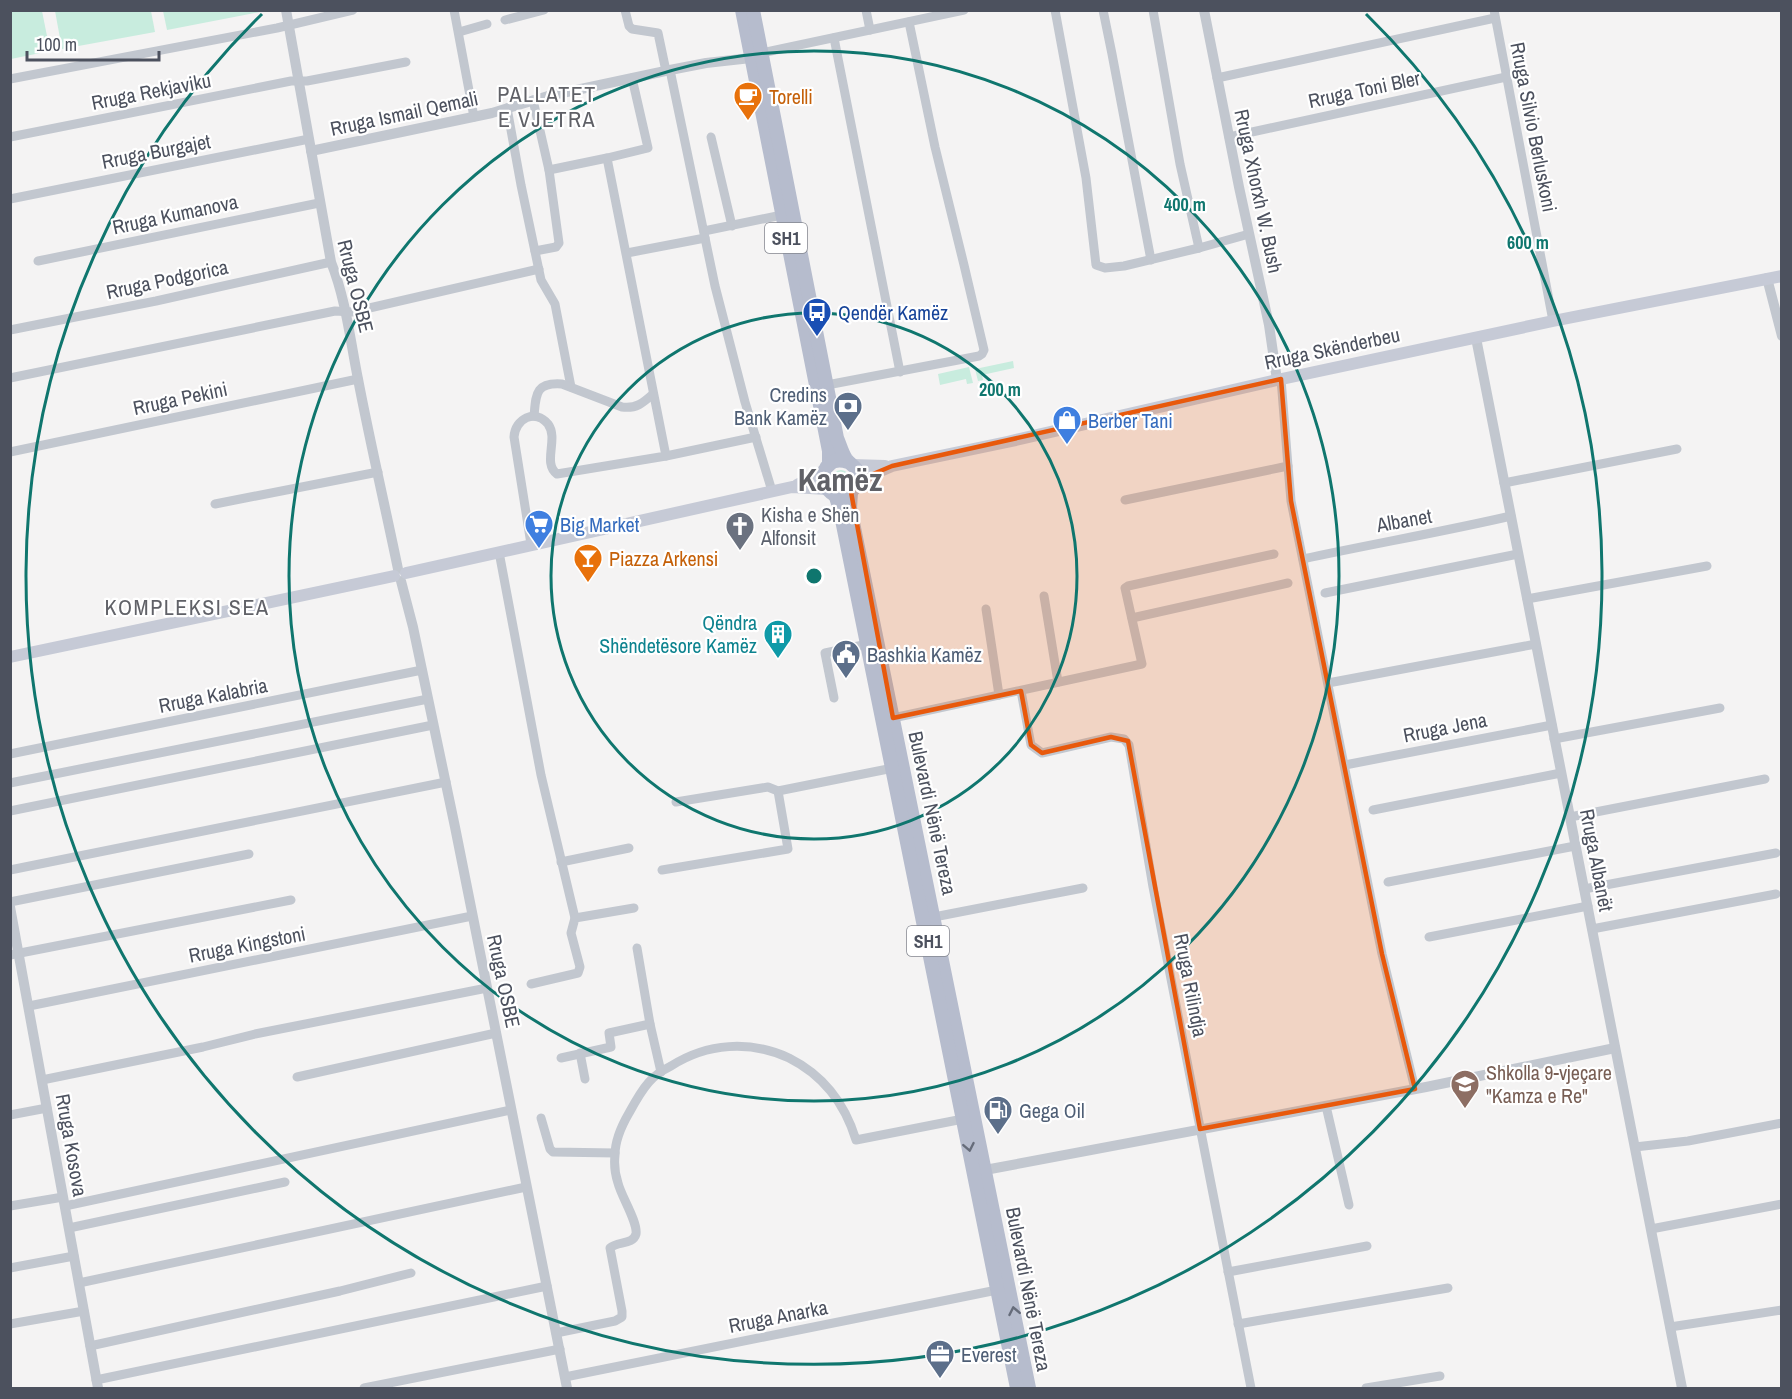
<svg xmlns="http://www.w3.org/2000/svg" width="1792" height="1399" font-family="'Archivo Narrow',sans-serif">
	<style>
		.green { fill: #c8ecde }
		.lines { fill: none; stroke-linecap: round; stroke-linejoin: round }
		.minor { stroke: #c2c7cf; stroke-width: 9 }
		.tertiary { stroke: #c2c7cf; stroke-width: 10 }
		.secondary { stroke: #c6cad6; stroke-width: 12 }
		.primary { stroke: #b6bccd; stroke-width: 14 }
		.oneway { stroke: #666c7a }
		.marked { fill: #e8590c; fill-opacity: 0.2; stroke: #e8590c; stroke-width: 4.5; stroke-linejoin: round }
		.ring { fill: none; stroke: #0f766e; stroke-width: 3 }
		.labels { text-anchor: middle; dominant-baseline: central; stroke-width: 4.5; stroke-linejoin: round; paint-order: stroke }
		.shield { fill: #fff; stroke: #82858e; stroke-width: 1.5 }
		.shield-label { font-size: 18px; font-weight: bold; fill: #4c515e }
		.street-label { font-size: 20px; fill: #4c515e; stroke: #fff }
		.food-label { font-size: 20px; fill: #c56008; stroke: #fff; text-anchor: start }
		.transit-label { font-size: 20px; fill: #164399; stroke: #fff; text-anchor: start }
		.service-label { font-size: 20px; fill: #4e5e75; stroke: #fff; text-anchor: start }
		.shop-label { font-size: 20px; fill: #366cbe; stroke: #fff; text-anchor: start }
		.worship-label { font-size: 20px; fill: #5b616d; stroke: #fff; text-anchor: start }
		.culture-label { font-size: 20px; fill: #0d838f; stroke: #fff; text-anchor: end }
		.education-label { font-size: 20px; fill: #785e54; stroke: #fff; text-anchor: start }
		.quarter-label { font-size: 22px; letter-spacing: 1.5px; fill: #606167; stroke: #fff }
		.town-label { font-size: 32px; font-weight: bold; fill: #606167; stroke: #fff }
		.centre { fill: #0f766e; stroke: #fff; stroke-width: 3 }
		.ring-label { font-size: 18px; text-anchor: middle; font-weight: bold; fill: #0f766e; stroke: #fff; stroke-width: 4.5; stroke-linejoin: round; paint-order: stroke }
	</style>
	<rect width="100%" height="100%" fill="#f4f3f3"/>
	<g class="green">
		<polygon points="11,10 42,11 50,51 11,59"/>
		<polygon points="55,11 151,11 155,32 62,49"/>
		<polygon points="260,11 260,12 167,30 163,11"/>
		<polygon points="1013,361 1014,368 982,375 983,380 978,381 975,369"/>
		<polygon points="969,367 973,383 967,384 966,379 940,385 938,374"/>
		<circle cx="841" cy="479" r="9"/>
	</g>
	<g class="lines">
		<g class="minor">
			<polyline points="454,10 474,117"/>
			<polyline points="625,10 629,26 632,29 658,33 666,71"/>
			<polyline points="866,10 870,30"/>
			<polyline points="1055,10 1086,178 1096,265 1105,268 1124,266 1199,248 1249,234"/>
			<polyline points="1103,10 1112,54 1151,260"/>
			<polyline points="1153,10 1180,164 1199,248"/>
			<polyline points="1494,10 1553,321"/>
			<polyline points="505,20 544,10"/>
			<polyline points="459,32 487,24"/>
			<polyline points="834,38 900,372"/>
			<polyline points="761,53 964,10"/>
			<polyline points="670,70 715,286 745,402 772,491"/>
			<polyline points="1217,78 1495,18"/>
			<polyline points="10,79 277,28 353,10"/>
			<polyline points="533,100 549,170 559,243 556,247 535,251"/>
			<polyline points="507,108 521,185 541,280 555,304 571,387"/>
			<polyline points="10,137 291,81 307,81 406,62"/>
			<polyline points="711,137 732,226"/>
			<polyline points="1229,137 1506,77"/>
			<polyline points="549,170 607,158"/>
			<polyline points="10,199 309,139"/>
			<polyline points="704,231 782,215"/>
			<polyline points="627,253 705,238"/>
			<polyline points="38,261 319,203"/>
			<polyline points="10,330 156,301 331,262"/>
			<polyline points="10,378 335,311 352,312 539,269"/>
			<polyline points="827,385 979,356 982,354 984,350 964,265 935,147 909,22"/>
			<path d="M534,416C536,395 535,382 562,384L622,407C636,409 643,403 653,394"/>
			<polyline points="10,452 358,379"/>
			<polyline points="666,456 756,437"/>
			<polyline points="1288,466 1291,501 1382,954 1415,1089"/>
			<polyline points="1504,483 1677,449"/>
			<polyline points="1125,500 1288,466 1281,379"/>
			<polyline points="215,504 378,472"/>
			<path d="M531,544L514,437C515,419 535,408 548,424C559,439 542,463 557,474L666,456L607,158L648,148L632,78"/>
			<polyline points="499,552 541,775 575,918"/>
			<path d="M1303,559C1372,544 1442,532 1511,516"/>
			<polyline points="1325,593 1518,554"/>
			<polyline points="1044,596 1058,682"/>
			<polyline points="1527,599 1707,566"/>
			<polyline points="986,609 999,695"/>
			<polyline points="1132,618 1288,583"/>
			<polyline points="1328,683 1536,644"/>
			<polyline points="1021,691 1031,745 1042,753 1111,737 1124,739 1129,745 1153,887 1251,1388"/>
			<polyline points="834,698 825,653 868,644"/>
			<polyline points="893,718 1142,664 1125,588 1128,586 1274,554"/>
			<polyline points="1554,739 1720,708"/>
			<polyline points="10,754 422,670"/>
			<polyline points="1345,765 1552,725"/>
			<polyline points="10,783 428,699"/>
			<polyline points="676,802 768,787 778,791 893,768"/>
			<polyline points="1373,810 1561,773"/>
			<polyline points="10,811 433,725"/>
			<polyline points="1570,817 1765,779"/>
			<polyline points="561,862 629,848"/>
			<polyline points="10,870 446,782"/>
			<polyline points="662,870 788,849 778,791"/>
			<polyline points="1388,882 1575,846"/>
			<polyline points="1584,889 1776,853"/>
			<polyline points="10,902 249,854"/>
			<polyline points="934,917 1083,888"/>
			<polyline points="1592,929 1776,894"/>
			<polyline points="1429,937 1588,906"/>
			<polyline points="637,948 650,1024 661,1072"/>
			<polyline points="10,955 291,900"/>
			<polyline points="531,984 578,973 580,967 571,933 575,918 634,908"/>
			<polyline points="29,1006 472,916"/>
			<polyline points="580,1053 585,1079"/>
			<polyline points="561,1058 611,1047 609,1033 650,1024"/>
			<polyline points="297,1077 496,1033"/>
			<polyline points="42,1080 203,1047 255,1034 487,988"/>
			<polyline points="1326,1106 1349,1205"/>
			<polyline points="10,1115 47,1108"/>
			<polyline points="541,1118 550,1149 553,1152 615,1153"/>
			<polyline points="1635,1147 1688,1141 1782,1123"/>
			<polyline points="10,1206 63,1197"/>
			<polyline points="65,1206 511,1110"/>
			<polyline points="69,1228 285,1182"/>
			<polyline points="1651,1229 1782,1204"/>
			<polyline points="10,1268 74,1256"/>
			<polyline points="1228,1272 1367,1246"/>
			<polyline points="79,1283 526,1187"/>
			<polyline points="10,1324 84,1311"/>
			<polyline points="1238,1324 1448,1288"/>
			<polyline points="1670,1327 1782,1310"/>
			<path d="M556,1333L615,1321L622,1317V1311L610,1248C617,1241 633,1245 636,1234C638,1222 621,1196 618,1183C615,1174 614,1164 615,1155C615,1141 622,1125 629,1113C635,1102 641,1091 649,1082C655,1075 663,1070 671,1066C707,1043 750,1040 789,1058C823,1075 845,1104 856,1140L963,1119"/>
			<polyline points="90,1346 340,1291 411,1273"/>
			<polyline points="565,1377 997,1290"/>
			<polyline points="96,1380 547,1286"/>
			<polyline points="364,1388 560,1349"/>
			<polyline points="1366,1388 1440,1376"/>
		</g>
		<g class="tertiary">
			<path d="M286,10L331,262C346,300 350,339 358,379C370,442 385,506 398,569"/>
			<polyline points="1204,10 1239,187 1269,325 1277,380"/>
			<polyline points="311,151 492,113 548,96 670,70 706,63 751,58"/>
			<polyline points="1767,278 1782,336"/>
			<polyline points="1476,338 1682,1388"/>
			<polyline points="401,581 413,627 455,827 567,1388"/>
			<polyline points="10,907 98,1388"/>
			<polyline points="985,1170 1426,1087 1615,1048"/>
		</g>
		<g class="secondary">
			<polyline points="852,465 885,466"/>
			<polyline points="797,485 825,470"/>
			<polyline points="856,485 866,477 892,466 1007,442 1277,380 1553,321 1782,276"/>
			<polyline points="406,573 792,487 827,489"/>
			<polyline points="10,657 394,576"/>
		</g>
		<g class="primary">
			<polyline points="742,10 829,451 829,465"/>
			<path d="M753,10L837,438C840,445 842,453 846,459C849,463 853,465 856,469C860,478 857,489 848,493C819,507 813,451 848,462"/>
			<polyline points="851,492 850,508 1029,1388"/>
			<polyline points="835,494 840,510 1017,1388"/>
		</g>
	</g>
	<defs><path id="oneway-chevron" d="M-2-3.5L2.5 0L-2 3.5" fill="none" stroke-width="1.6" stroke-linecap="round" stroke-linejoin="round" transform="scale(1.5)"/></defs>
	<g class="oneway">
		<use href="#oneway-chevron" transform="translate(969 1147) rotate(79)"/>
		<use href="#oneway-chevron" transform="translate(1014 1311) rotate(-101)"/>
	</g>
	<path class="marked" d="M1281,379L1291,501L1382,954L1415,1089L1200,1129L1128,741L1111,737L1042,753L1031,745L1021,691L893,718L851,492L866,477L892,466Z"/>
	<g class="ring">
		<circle cx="814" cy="576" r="263"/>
		<circle cx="814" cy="576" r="525"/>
		<path d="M1366 14A788 788 0 1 1 262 14"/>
	</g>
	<defs>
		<g id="cafe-pin" transform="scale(1.5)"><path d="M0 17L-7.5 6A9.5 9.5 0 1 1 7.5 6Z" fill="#e8710a" stroke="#fff"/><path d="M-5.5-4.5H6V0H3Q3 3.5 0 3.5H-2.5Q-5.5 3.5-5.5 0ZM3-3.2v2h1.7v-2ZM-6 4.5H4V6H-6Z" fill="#fff"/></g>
		<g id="bus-pin" transform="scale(1.5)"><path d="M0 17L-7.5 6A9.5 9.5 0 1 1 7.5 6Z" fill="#1a4fb4" stroke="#fff"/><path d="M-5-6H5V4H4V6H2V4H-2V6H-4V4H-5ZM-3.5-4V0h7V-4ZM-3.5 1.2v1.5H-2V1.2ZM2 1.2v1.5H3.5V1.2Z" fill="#fff"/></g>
		<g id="bank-pin" transform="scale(1.5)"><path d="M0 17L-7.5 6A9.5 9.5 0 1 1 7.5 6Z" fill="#5c6f8a" stroke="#fff"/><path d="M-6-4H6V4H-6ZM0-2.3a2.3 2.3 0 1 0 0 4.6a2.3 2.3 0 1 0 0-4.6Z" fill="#fff"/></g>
		<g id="shop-pin" transform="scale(1.5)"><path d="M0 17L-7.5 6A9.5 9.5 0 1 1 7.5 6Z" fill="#3f7fe0" stroke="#fff"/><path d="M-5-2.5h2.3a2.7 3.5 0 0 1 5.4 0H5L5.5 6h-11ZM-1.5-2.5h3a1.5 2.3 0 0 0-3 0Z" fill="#fff"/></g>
		<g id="supermarket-pin" transform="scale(1.5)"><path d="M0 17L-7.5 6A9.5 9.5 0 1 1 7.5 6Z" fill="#3f7fe0" stroke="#fff"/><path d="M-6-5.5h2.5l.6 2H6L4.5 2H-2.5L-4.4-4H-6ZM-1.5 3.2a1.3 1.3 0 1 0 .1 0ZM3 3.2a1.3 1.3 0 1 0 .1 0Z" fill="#fff"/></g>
		<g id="church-pin" transform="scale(1.5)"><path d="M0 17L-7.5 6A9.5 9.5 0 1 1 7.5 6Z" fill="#6b7280" stroke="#fff"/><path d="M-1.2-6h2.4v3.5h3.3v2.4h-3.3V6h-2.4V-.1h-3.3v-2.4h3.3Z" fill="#fff"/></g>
		<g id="bar-pin" transform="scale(1.5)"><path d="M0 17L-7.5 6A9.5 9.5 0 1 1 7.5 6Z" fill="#e8710a" stroke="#fff"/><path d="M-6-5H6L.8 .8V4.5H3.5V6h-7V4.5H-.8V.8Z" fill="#fff"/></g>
		<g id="building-pin" transform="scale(1.5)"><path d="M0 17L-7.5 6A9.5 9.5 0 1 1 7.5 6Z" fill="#0f9aa8" stroke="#fff"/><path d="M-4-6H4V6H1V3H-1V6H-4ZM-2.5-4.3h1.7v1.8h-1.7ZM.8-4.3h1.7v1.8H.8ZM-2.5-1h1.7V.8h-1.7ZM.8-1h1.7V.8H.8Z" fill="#fff"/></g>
		<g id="civic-pin" transform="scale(1.5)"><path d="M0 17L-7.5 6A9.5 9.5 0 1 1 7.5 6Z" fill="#5c6f8a" stroke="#fff"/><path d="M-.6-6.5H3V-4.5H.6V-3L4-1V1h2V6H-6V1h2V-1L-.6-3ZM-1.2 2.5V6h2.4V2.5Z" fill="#fff"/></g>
		<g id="school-pin" transform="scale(1.5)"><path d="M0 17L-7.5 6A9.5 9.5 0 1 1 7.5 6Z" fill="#8d6e63" stroke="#fff"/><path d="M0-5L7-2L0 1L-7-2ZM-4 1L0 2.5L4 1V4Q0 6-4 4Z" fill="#fff"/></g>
		<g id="fuel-pin" transform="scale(1.5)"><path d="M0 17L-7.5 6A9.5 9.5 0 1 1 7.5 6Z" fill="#5c6f8a" stroke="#fff"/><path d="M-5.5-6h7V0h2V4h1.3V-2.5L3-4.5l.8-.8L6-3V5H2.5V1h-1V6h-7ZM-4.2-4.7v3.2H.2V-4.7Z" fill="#fff"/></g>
		<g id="office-pin" transform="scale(1.5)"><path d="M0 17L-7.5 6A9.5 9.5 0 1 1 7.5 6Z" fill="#5c6f8a" stroke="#fff"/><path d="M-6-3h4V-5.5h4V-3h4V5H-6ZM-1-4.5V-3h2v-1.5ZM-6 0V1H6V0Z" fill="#fff"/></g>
	</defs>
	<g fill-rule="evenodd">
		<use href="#cafe-pin" x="748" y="96"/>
		<use href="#bus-pin" x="817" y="312"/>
		<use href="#bank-pin" x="848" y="406"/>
		<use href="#shop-pin" x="1067" y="420"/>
		<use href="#supermarket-pin" x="539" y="524"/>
		<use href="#church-pin" x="740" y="526"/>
		<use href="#bar-pin" x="588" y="558"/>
		<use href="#building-pin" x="778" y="634"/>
		<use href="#civic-pin" x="846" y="654"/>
		<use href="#school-pin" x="1465" y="1084"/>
		<use href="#fuel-pin" x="998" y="1110"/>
		<use href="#office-pin" x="940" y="1354"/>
	</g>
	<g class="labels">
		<g class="shield">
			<rect x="765" y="223" width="42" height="30" rx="4.5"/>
			<rect x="907" y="926" width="42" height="30" rx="4.5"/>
		</g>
		<g class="shield-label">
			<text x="786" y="238">SH1</text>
			<text x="928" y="941">SH1</text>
		</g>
		<g class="street-label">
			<text transform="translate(1364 89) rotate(-12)">Rruga Toni Bler</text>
			<text transform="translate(151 91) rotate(-11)">Rruga Rekjaviku</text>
			<text transform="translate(404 113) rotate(-12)">Rruga Ismail Qemali</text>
			<text transform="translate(1534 127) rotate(79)">Rruga Silvio Berluskoni</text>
			<text transform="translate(156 151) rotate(-11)">Rruga Burgajet</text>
			<text transform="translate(1259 191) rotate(78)">Rruga Xhorxh W. Bush</text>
			<text transform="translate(175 214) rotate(-12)">Rruga Kumanova</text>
			<text transform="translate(167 279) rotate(-12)">Rruga Podgorica</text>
			<text transform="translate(356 286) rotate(76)">Rruga OSBE</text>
			<text transform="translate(1332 348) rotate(-12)">Rruga Skënderbeu</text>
			<text transform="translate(180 398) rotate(-12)">Rruga Pekini</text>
			<text transform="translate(1404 520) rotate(-10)">Albanet</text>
			<text transform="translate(213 695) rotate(-11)">Rruga Kalabria</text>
			<text transform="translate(1445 727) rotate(-11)">Rruga Jena</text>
			<text transform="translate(933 813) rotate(78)">Bulevardi Nënë Tereza</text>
			<text transform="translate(1597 860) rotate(79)">Rruga Albanët</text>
			<text transform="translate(247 944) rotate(-11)">Rruga Kingstoni</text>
			<text transform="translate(504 981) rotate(78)">Rruga OSBE</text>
			<text transform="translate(1191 985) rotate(79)">Rruga Rilindja</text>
			<text transform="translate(72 1145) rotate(80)">Rruga Kosova</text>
			<text transform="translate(1029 1289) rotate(79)">Bulevardi Nënë Tereza</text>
			<text transform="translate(778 1316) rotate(-11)">Rruga Anarka</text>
		</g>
		<g class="food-label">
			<text x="769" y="96">Torelli</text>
			<text x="609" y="558">Piazza Arkensi</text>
		</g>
		<g class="transit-label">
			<text x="838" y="312">Qendër Kamëz</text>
		</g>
		<g class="service-label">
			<text x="827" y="394" text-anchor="end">Credins<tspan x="827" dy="23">Bank Kamëz</tspan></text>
			<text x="867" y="654">Bashkia Kamëz</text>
			<text x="1019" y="1110">Gega Oil</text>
			<text x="961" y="1354">Everest</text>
		</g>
		<g class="shop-label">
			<text x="1088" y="420">Berber Tani</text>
			<text x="560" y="524">Big Market</text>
		</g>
		<g class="worship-label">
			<text x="761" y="514">Kisha e Shën<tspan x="761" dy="23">Alfonsit</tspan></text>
		</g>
		<g class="culture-label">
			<text x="757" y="622">Qëndra<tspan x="757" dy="23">Shëndetësore Kamëz</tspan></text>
		</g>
		<g class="education-label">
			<text x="1486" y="1072">Shkolla 9-vjeçare<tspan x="1486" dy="23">"Kamza e Re"</tspan></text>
		</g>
		<g class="quarter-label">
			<text x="547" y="94">PALLATET<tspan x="547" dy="25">E VJETRA</tspan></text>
			<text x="187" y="607">KOMPLEKSI SEA</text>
		</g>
		<g class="town-label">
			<text x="840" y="479">Kamëz</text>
		</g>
	</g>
	<circle cx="814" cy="576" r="9" class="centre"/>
	<g class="ring-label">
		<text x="1185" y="211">400 m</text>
		<text x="1528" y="249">600 m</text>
		<text x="1000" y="396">200 m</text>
	</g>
	<rect width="1792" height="1399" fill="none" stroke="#4c515e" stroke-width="24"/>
	<path d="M27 51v9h132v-9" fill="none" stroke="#4c515e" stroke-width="3"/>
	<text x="36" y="51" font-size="18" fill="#4c515e" stroke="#ffffff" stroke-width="4.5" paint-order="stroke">100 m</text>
</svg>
